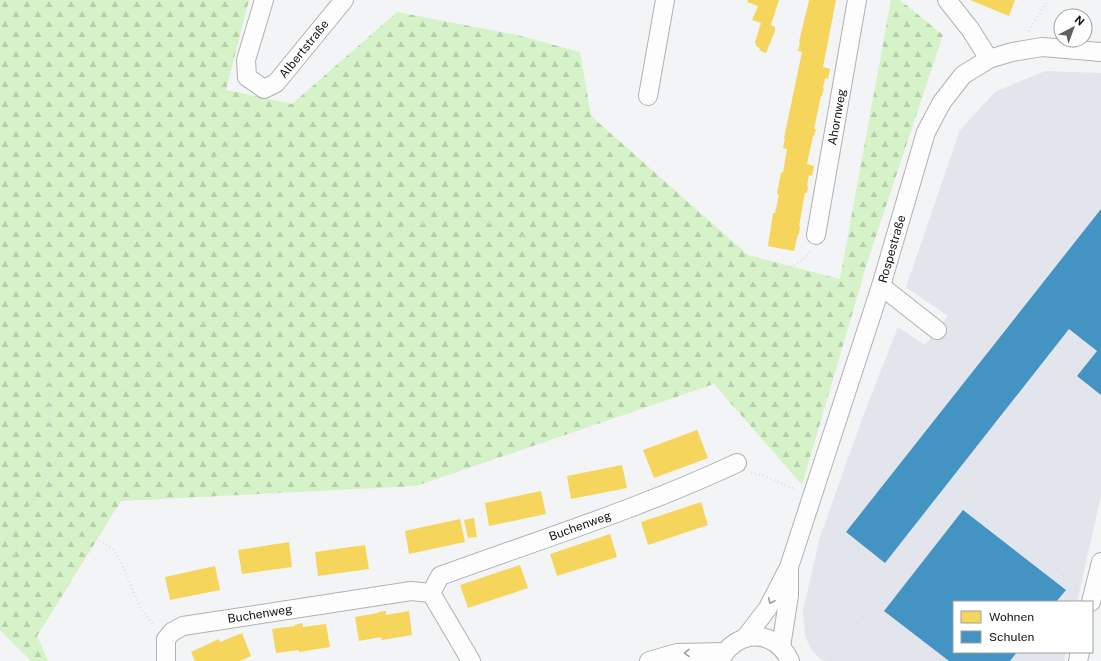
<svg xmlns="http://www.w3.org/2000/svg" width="1101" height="661" font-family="'Public Sans',sans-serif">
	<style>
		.built { fill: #e2e5eb }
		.forest { fill: url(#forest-firs) }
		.homes { fill: #f6d55c }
		.schools { fill: #4393c3 }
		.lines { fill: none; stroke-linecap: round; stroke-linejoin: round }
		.minor-casing { stroke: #b0b1b2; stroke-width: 20 }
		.path { stroke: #dfe0e0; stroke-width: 2.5; stroke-dasharray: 1 3; stroke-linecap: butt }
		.minor { stroke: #fdfdfe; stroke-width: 18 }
		.oneway { stroke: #9f9fa0 }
		.labels { text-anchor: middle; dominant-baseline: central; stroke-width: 4; stroke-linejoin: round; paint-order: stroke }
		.street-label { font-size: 12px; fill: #111213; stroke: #fff }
	</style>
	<defs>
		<pattern id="forest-firs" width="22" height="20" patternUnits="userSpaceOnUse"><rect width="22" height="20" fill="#d5f2c8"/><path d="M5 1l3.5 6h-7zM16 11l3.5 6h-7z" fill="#b6ceab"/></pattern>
	</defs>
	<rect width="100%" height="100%" fill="#f3f4f5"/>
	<polygon class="built" points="1045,71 1101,73 1101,496 1077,602 954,602 954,652 1066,652 1064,661 825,661 821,660 811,649 805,636 803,610 820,537 865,411 898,327 925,345 948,316 906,287 960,130 995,92"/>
	<polygon class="forest" points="0,0 249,0 226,90 292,104 397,12 517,35 580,52 591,116 748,255 840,279 891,0 900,0 943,35 868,260 802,485 714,384 416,486 121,501 37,636 48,661 31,661 0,630"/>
	<g class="homes">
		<polygon points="748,0 779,0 771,25 775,27 775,31 766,53 759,50 760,48 756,46 755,42 761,23 752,20 758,6 747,2"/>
		<polygon points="809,0 836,0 823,67 830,69 828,79 825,78 823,88 824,88 822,96 821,96 814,129 816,129 814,136 813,136 807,164 814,166 812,176 809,175 807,185 808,186 807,193 805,193 799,226 800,226 799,234 798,234 794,251 768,246 773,213 775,213 779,195 777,194 781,172 783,173 787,149 783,148 785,138 784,138 802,52 798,51 800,42 799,42"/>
		<polygon points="970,0 1015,0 1009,16"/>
		<polygon points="697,430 708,458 654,478 643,450"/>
		<polygon points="622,465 627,488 571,499 567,476"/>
		<polygon points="541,491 546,514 489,526 485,503"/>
		<polygon points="701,502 708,525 648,545 641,522"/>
		<polygon points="474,518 477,537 468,538 464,520"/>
		<polygon points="460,519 465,542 409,554 405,531"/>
		<polygon points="610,534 617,557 557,576 550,554"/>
		<polygon points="289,542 292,567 242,574 238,550"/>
		<polygon points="365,545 369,569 318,576 315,552"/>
		<polygon points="520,565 528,588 468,608 460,585"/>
		<polygon points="215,566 220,590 170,600 165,577"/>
		<polygon points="386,611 386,615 409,611 412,635 382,640 381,637 359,641 355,617 378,613 378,612"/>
		<polygon points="302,623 303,627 326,624 330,647 299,652 299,650 276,653 272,629 295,626 295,625"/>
		<polygon points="242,633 251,656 240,661 195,661 191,652 219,639 220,642"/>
	</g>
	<g class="schools">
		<polygon points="1101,209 1101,395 1077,376 1097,351 1069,329 885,563 846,532"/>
		<polygon points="963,510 1066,590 1056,602 954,602 954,652 1017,652 1010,661 949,661 884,611"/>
	</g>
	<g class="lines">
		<g class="minor-casing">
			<g id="minor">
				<polyline points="264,0 246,60 247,77 264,89 276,83 344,0"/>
				<polyline points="947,0 970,29 989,59"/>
				<polyline points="648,96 665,0"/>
				<polyline points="816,235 857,0"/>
				<polyline points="881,286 937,330"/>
				<polyline points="1091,602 1101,562"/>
				<polyline points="745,638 768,608 789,567 881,286 926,132 942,102 963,75 989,59 1012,52 1042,47 1101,52"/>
				<polyline points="781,647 789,595 789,569"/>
				<polyline points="166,661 166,639 172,632 183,626 411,591 431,593"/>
				<path d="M471,661L431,593L440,576C539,540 641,508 737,463"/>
				<polyline points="649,661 677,653 724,652"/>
				<path d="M720,661C735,629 775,628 790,661"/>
				<polyline points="1078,661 1080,652"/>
			</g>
		</g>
		<g class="path">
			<polyline points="1029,31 1048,0"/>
			<polyline points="1060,370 1083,340"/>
			<polyline points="977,446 991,457"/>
			<polyline points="751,473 762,475 796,490"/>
			<polyline points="961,493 1060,370 1101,403"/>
			<polyline points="840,535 893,579"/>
			<polyline points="96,538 46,476 68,445 92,416 121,391 154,371 185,335 200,325 232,316 295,304 345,261 406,226 471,216 529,239 571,242 612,238 674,254 708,266 741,283 764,278 794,265 804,259 810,252"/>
			<polyline points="0,544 14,533 46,476 50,412 48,362 68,315 89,274 129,243 228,144 255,103"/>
			<polyline points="861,553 866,548"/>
			<polyline points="0,560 49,541 84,537 96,538 113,549 121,562 140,608 154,625"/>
			<polyline points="1029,561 1035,553"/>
			<polyline points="828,661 961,493 1077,586"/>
		</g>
		<use href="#minor" class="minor"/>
	</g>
	<defs><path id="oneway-chevron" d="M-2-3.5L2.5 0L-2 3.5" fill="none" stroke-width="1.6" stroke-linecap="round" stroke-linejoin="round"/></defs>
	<g class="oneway">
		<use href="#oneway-chevron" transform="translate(771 601) rotate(115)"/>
		<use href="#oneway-chevron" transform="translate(687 653) rotate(179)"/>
	</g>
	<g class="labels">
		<g class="street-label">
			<text transform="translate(304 49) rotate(-51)">Albertstraße</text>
			<text transform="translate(837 117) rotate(-80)">Ahornweg</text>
			<text transform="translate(892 249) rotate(-74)">Rospestraße</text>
			<text transform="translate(580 526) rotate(-20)">Buchenweg</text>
			<text transform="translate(260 614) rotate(-9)">Buchenweg</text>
		</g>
	</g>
	<rect x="953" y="601" width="140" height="52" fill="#ffffff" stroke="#a0a0a1"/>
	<rect x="961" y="611" width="20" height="12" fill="#f6d55c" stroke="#a0a0a1"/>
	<text x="989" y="621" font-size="12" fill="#111213">Wohnen</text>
	<rect x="961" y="631" width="20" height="12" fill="#4393c3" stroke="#a0a0a1"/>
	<text x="989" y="641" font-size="12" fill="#111213">Schulen</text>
	<g transform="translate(1073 28) rotate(41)"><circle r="19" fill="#ffffff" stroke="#a0a0a1"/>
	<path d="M0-3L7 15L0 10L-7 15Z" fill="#606162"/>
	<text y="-6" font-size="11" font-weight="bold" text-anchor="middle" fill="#111213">N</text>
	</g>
</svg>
